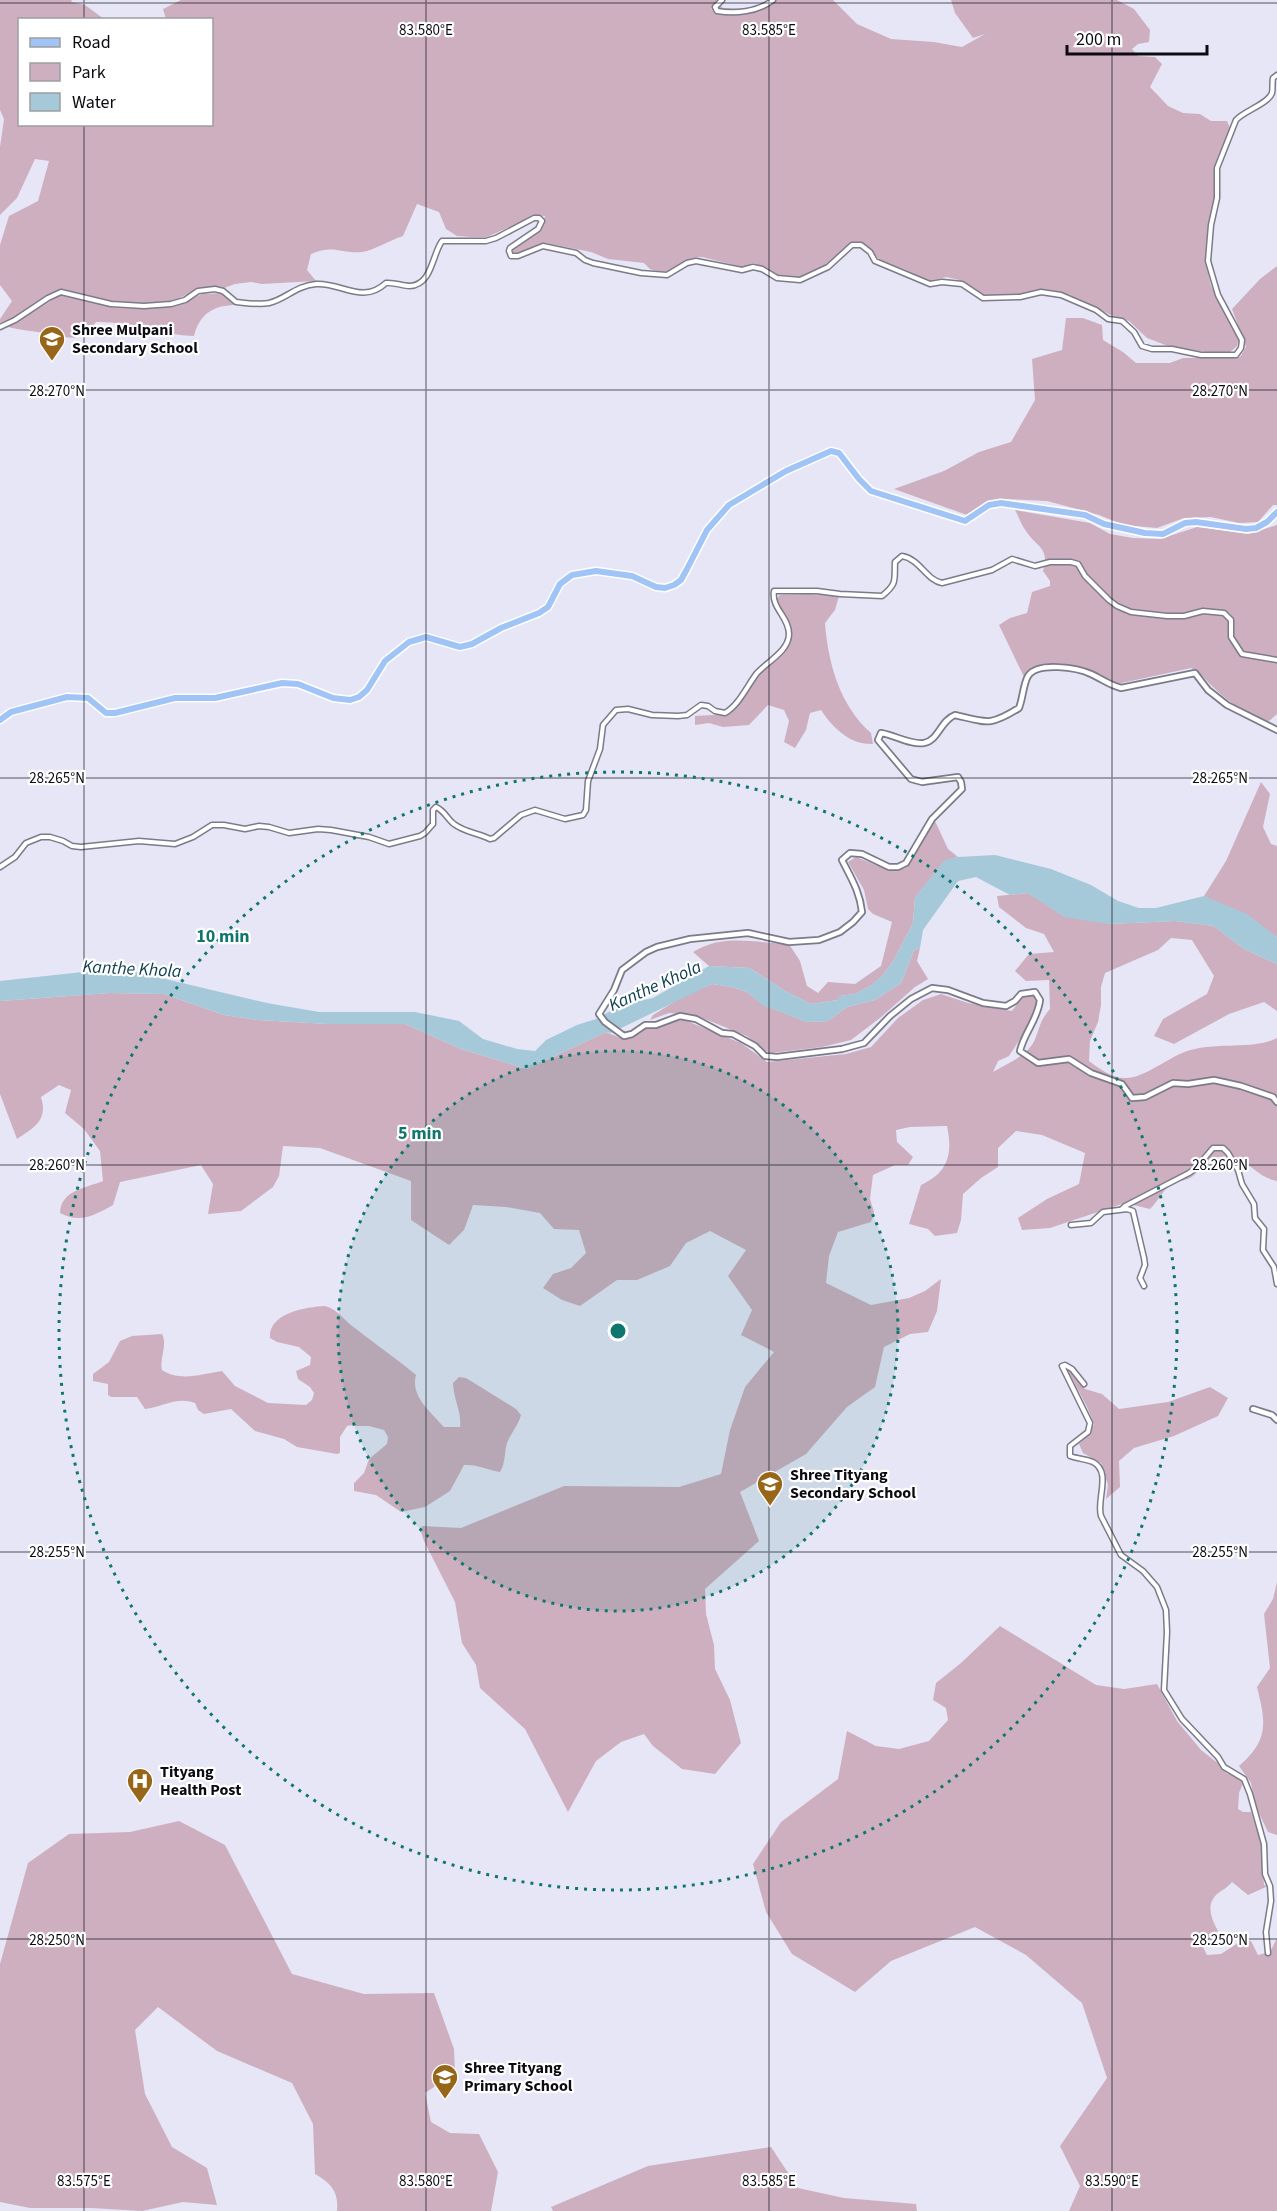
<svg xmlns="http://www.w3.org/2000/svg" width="1277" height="2211" font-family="'Source Sans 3',sans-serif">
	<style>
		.green { fill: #ceafc0 }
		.water { fill: #a5c9d9 }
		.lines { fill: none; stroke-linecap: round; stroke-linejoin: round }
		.minor-casing { stroke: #7b7b8a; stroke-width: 7 }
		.tertiary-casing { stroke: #7b7b8a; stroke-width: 8 }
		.primary-casing { stroke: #fff; stroke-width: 9 }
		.minor { stroke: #fff; stroke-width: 4 }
		.tertiary { stroke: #fff; stroke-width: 4.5 }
		.primary { stroke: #a0c4f6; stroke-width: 6 }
		.ticks { fill: none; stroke: #0c0b11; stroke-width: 1.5; stroke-opacity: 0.45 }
		.ring { fill: none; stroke: #0f766e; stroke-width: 3; stroke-dasharray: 3 6 }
		.labels { text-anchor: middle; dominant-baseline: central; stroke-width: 4.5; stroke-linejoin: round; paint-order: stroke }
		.poi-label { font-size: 16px; font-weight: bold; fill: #0c0b11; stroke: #fff; text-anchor: start }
		.water-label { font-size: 18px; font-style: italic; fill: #104153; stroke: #fff }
		.ticks-label { font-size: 15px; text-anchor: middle; fill: #0c0b11; stroke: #fff; stroke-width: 4.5; stroke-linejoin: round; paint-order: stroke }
		.centre { fill: #0f766e; stroke: #fff; stroke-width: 3 }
		.ring-label { font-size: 18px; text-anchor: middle; font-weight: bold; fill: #0f766e; stroke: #fff; stroke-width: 4.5; stroke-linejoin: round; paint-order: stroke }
	</style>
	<rect width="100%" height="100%" fill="#e6e6f7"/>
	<g class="green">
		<path d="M0,0H72L71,2L85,5L104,19L20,20V124H212V20L166,19L163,9L181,0H717L711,9L721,6L723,8C739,9 755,9 768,0H833L857,24L891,39L934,42L962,47L985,34L973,38L955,13L951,0H1117L1134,9L1150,30L1149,42L1138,44L1132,49L1138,56L1155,57L1162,64L1150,87L1168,106L1183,113L1200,114L1211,121H1227L1230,128L1216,161L1215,197L1208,224L1206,264L1211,286L1239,338L1237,346L1230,352L1212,353L1168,346L1147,338L1129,321L1117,318L1070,295L1055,291H1040L1016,295L982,296L959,280L947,277L928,281L906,270L880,260L864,244L854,242C832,257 809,287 779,276C770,272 763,266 753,263L742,267L702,257L692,258L669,271L660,272L650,269L644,263L608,259L591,252L546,243L520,253H513V249L542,227L545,216L532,215L521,222L487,237H472L457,236L446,229L439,212L417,204L403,236C390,240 375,250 362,252C340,254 335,244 311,254L307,270L316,281L262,284L251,282L235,284L224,288L214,287L199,288L174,301L158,304L114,303L64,290L43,297L13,318L0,323V319L12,301L0,285V245L9,216L38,201L49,161L35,159L17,198L0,215V147L4,119L0,110Z"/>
		<polygon points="1277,266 1277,505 1273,505 1258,522 1239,523 1211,517 1184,518 1157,528 1124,525 1099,515 1047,501 1008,499 988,501 967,515 894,489 944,471 979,452 1011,442 1035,400 1032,359 1062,350 1066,318 1083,318 1102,325 1103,340 1123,352 1136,363 1170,363 1183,358 1240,357 1246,347 1232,309 1260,279"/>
		<path d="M222,293L237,305C214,305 200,313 194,336C161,335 129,321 96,322C77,345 70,337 45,333C33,331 20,330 8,327L60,295L116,308L145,309L175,306L202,294Z"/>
		<path d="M1015,510L1090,523L1110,534L1133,538L1160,539L1197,527L1249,534L1277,525V714L1269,721C1249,717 1227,701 1212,686C1205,679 1201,673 1191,668L1117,684C1089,668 1051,651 1024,677L999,625L1010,618L1027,613L1032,592L1050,586V581L1043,571C1050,547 1037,548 1026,531C1021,525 1019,517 1015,510Z"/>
		<path d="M809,594L839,596L835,610L825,623C828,663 840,706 871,733L873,744C850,745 833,728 821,710L810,713L806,730L795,748L784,742L789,721L784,710L768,705L749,725L723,727L709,723L695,725V716L730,714L757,677L789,643L791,633L776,599L780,595Z"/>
		<polygon points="1261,782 1270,794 1263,827 1271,844 1277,846 1277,937 1204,896 1226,861"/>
		<path d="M935,821L948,849L958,857L944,861L915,898L913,923L894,960L883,975L872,985L855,994L840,996L838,1000L811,1004L785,991L750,968L709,966L693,952C723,933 756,943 789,944L800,961L807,986L818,993L828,982L855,984L881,966L892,922L873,914L868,909L864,890L848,862L856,857C873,863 888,873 906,868Z"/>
		<path d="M1028,893L1045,903L1109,924L1175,921L1214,926L1244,949L1277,964V1011L1264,1002L1229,1014L1174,1044L1154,1036L1163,1019L1207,994L1214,976L1192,940L1171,938L1158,950L1105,973L1101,987V1005L1098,1022L1090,1041L1089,1061C1100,1069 1113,1079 1127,1078C1148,1077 1172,1053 1195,1049C1219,1043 1257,1049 1277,1038V1181C1258,1178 1250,1161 1232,1157C1228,1156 1222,1157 1218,1157C1202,1159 1202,1171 1190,1178C1184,1181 1177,1181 1172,1184C1163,1189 1158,1202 1150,1209L1125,1203L1050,1228L1022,1230L1018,1218L1047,1199L1079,1184L1085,1153L1042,1135L1016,1131L998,1148V1167L981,1178L963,1194L961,1220L957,1233L935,1236L928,1229L909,1224L921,1185C948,1173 953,1154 947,1126L910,1127L896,1130L897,1142L913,1157L908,1165H895L873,1175L870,1199L874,1212L871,1222L838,1232L829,1256L826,1283L871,1305L909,1298L925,1291L941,1279L937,1311L928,1332L910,1334L884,1347L875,1387L847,1407L806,1454L740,1492L759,1541L705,1589L706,1614L714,1645L715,1669L730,1700L741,1743L715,1774L682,1769L653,1746L644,1734L621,1742L596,1761L568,1812L525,1729L480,1688L476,1665L462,1643L455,1602L424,1541L421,1532L422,1526L461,1528L564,1486L679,1487L721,1474L730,1430L745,1387L774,1352L741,1335L752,1310L728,1276L746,1250L710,1231L686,1243L670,1266L637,1280H617L580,1306L562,1300L543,1288L553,1274L571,1268L586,1253L579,1230L554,1229L540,1213L506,1207L473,1205L464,1230L449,1245L411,1220V1181L320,1148L283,1146L279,1176L273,1187L241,1211L208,1214L213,1184L201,1165L120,1182L113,1205C95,1215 80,1224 60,1213C61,1190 86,1188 103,1181L100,1151L84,1129L65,1113L71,1090L59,1085L41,1097C48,1120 35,1127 17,1139L0,1094V1001L110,993L164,994L224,1015L258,1020L328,1024H405L461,1049L527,1069L606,1032L623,1039L630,1038L646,1028H656L671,1021L682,1019L741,1043L767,1062L846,1054L871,1047L898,1018L923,1000L941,994L968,1003L1012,1011L1023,996H1036L1037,1006L1028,1027L1009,1056L998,1061L993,1072C1007,1064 1029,1055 1035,1039C1041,1025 1039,1022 1050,1009L1049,980L1026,981L1015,971L1029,954L1054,952L1044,934L1026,928L999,907L997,896Z"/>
		<polygon points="920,948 917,961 928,979 915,987 880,1018 851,1040 822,1047 772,1053 765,1051 747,1036 695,1015 669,1013 650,1020 653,1015 682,997 712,984 732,987 747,992 763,1005 807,1022 828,1021 847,1007 875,1000 901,983 914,950"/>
		<path d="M325,1306C338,1309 344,1321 355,1328C375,1344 396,1358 416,1375C410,1396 431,1412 444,1427H460C462,1412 453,1398 453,1383L459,1377L466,1378L516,1409L521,1415C518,1426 511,1433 507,1443C504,1453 506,1462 500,1472C488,1470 476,1464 464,1465L450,1491L425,1507L401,1512L376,1495L354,1491V1483L364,1473L369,1459L387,1444L388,1437L384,1430L369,1426H352L353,1425L347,1426L340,1437V1453L337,1454L297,1447L284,1439L255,1431L231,1409L204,1414L198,1410L195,1403C177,1396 163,1407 145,1409L137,1397H111L108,1395V1384L93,1381V1374L109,1362L120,1341L132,1336L162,1334C168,1346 159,1358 162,1370C180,1382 202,1374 222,1371L235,1386L268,1403L306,1405L312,1400L314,1393L310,1387L298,1379L296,1371L310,1365L311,1357L299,1347L277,1342L270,1338C268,1313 306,1307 325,1306Z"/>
		<polygon points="1068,1371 1073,1373 1085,1389 1102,1394 1119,1409 1168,1402 1210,1387 1228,1398 1218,1416 1174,1436 1134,1448 1119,1461 1120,1487 1106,1499 1108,1485 1101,1463 1083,1453 1079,1444 1089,1435 1094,1424 1087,1407"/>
		<path d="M1277,1582V1835L1268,1832L1255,1805L1251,1783L1239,1766C1269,1740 1266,1723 1257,1687L1270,1668L1264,1614L1273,1599Z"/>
		<path d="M1000,1626L1096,1685L1124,1689L1157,1684L1177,1721L1201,1750L1219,1764L1226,1773L1238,1777L1243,1783L1239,1793L1238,1809L1243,1812H1251L1261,1842L1264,1885L1268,1886L1248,1895L1232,1882C1225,1890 1223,1889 1217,1894C1205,1905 1212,1920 1218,1931L1202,1945L1207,1955L1221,1954L1238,1943L1251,1941L1258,1955L1270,1952L1277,1938V2211H1069L1080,2186L1060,2146L1107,2078L1082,2003L1026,1955L975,1927L891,1961L855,1992L792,1954L766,1912L753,1864L781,1822L838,1779L847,1731L876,1746L899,1749L929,1741L948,1720L946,1708L933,1700L936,1683L961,1663Z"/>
		<path d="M179,1821L225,1845L292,1974L364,1994L434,1993L454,2049L455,2073L425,2093L431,2122L450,2133L479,2134L498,2172L491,2211H337C339,2192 331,2183 315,2174L313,2124L292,2083L217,2051L158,2007L135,2030L145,2094L172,2147L207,2168L217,2205L183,2202L142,2211L91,2208H30L0,2202V1964L28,1863L69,1834L130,1832Z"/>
		<polygon points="771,2147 798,2188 844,2198 916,2204 917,2211 553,2211 551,2207 648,2166"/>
	</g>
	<polygon class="water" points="995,855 1051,869 1091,885 1118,901 1139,908 1156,908 1204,896 1247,914 1277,937 1277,964 1244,949 1214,926 1175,921 1109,924 1064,917 1028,893 1010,895 976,877 958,881 923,930 920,948 914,950 901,983 875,1000 847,1007 828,1021 807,1022 762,1005 747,992 732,987 712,984 611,1033 606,1032 527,1069 461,1049 405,1024 328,1024 258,1020 224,1015 164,994 110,993 0,1001 0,981 119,968 267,1003 319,1012 415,1012 459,1021 483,1039 517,1049 535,1051 546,1040 577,1025 596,1019 623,1004 653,998 709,966 750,968 785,991 811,1004 838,1000 839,996 855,994 872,985 883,975 894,960 913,923 915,898 944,860 958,857"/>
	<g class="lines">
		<g class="minor-casing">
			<g id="minor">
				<path d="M722,0L715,7L717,11C735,14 758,12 773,0"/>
				<path d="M0,327L15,320L48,298L61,292L111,304L144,306L171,304L185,300L198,291L215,289L223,291L236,302C247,303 259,305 269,303C286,299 295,286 316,284C341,282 362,305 386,283C395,282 402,286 410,286C432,285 432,255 442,241H486L496,238L534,218H539L542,221L538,229L510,248L509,251L511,256H518L543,246L576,253L585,260L593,263L641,273L667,275L687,263L696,261L742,270L753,267L762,269L777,278L800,280L828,267L852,245H861L870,252L875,261L930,284L942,282L962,284L983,298L1020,297L1041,292L1061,295L1096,310L1108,319L1122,321L1134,332L1142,346L1152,349H1172L1201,355H1236L1241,348L1242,340L1218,295L1208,261L1211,225L1217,198V168L1236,120C1244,111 1268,104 1272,93C1273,89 1272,83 1273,78L1277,75"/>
				<path d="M0,867L15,857L26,843L41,837H50L63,841L72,846L81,847L139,841L175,844L193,837L212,825H224L245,829L259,826L269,827L289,833L318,829L331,830L369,837L389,844L420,836L425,833L433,824V810L436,807C445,811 447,819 454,824C464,832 478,833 490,839L494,838L521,815L535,810L565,819L583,815L586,810L588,781L600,749L603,725L616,710L628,709L652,715L678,716L687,715L701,705L708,706L715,711L725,713C739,705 747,686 757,673C767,662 789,651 789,634C789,617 771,608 774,591H817L840,594L882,596C898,583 894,580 895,562L902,556C920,559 926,580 942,583L992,570L1012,559L1035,566L1050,562H1071L1078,564L1085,576L1109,600L1117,606L1131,612L1167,616H1184L1203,611L1224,613L1231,620V637L1242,654L1277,660"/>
				<polyline points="1122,1209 1125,1206 1189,1173 1196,1168 1213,1148 1223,1148 1228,1153 1238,1170 1242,1184 1254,1204 1255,1218 1264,1229 1263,1250 1274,1267 1277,1284"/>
				<polyline points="1071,1225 1091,1223 1103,1212 1127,1209 1133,1211 1144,1258 1145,1265 1140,1278 1144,1286"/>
				<path d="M1084,1384L1072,1369L1065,1365L1062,1366L1090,1423L1088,1432L1070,1446V1456C1078,1459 1086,1459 1093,1462C1112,1472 1096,1500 1101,1516L1121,1555L1143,1571L1157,1587L1166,1610L1167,1632L1164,1690L1182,1719L1218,1757L1224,1767L1244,1779L1250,1794L1264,1844L1265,1874L1270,1886L1271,1901L1266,1932L1268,1953"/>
			</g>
		</g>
		<g class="tertiary-casing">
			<g id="tertiary">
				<path d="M1277,730L1227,705L1208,690L1195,673L1121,688C1109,685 1102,679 1091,674C1078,668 1038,661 1028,676C1023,685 1023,698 1019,708C989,727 986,722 955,715C941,720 938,741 924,743C910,745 895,735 881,733L878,740L911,779L922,782L958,777L961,782L962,789L932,819L906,863L898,867H889L862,854L850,853L842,860C851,878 860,892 862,912L853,922L840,932L819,940L789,942L748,933L690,939L657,947L646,952L622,970L614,990L599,1014L605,1022L624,1036L632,1034L645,1025H656L680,1016L696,1019L722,1033L733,1034L755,1046L765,1056L777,1057L842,1049L864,1043L890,1016L911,999L932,988L948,990L983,1003L1006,1006L1015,1001L1021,994L1035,992L1040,1000C1038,1019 1024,1033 1020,1051L1038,1063L1069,1059L1091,1073L1122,1084L1132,1098L1145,1097L1173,1083L1188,1084L1214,1080L1241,1086L1273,1097L1277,1102"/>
				<polyline points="1253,1409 1272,1415 1277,1420"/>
			</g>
		</g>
		<g class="primary-casing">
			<polyline id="primary" points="0,720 11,712 67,697 88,698 106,713 115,713 175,698 215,698 282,683 298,684 333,698 350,700 359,697 367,690 385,661 409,642 426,637 460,647 472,644 501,628 539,613 548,607 560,584 572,575 596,571 632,576 656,587 665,588 674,585 681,580 687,569 707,530 729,505 786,471 831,451 839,453 859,479 871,491 965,521 989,505 1001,503 1085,515 1104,524 1145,533 1163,534 1185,523 1196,522 1246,529 1256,528 1267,522 1277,512"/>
		</g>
		<use href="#minor" class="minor"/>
		<use href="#tertiary" class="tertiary"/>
		<use href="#primary" class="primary"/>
	</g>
	<path class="ticks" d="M84,0V20M426,0V2211M769,0V2211M1112,0V2211M0,3H1277M84,124V2211M0,390H1277M0,778H1277M0,1165H1277M0,1552H1277M0,1939H1277"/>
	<circle cx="618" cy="1331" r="280" fill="#0f766e" fill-opacity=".12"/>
	<g class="ring">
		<circle cx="618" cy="1331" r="280"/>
		<circle cx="618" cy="1331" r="559"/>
	</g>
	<defs>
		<g id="school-pin" transform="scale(1.35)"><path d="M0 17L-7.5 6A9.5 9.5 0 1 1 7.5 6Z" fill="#986619" stroke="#fff"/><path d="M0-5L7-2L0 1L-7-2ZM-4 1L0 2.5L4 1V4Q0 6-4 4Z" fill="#fff"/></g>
		<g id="hospital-pin" transform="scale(1.35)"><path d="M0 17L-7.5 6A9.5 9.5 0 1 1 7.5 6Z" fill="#986619" stroke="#fff"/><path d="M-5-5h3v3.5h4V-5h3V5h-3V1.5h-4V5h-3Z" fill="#fff"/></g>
	</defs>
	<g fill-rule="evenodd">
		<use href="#school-pin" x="52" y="339"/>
		<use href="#school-pin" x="770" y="1484"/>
		<use href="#hospital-pin" x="140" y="1781"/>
		<use href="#school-pin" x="445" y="2077"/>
	</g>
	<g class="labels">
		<g class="poi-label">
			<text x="72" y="330">Shree Mulpani<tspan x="72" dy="18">Secondary School</tspan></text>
			<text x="790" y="1475">Shree Tityang<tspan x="790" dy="18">Secondary School</tspan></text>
			<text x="160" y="1772">Tityang<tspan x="160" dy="18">Health Post</tspan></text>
			<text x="464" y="2068">Shree Tityang<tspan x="464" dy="18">Primary School</tspan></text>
		</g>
		<g class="water-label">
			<text transform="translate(132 969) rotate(3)">Kanthe Khola</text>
			<text transform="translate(655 986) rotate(-24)">Kanthe Khola</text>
		</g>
	</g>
	<g class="ticks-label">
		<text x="426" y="35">83.580°E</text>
		<text x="769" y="35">83.585°E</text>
		<text x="57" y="396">28.270°N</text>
		<text x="1220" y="396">28.270°N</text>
		<text x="57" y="783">28.265°N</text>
		<text x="1220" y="783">28.265°N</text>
		<text x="57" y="1170">28.260°N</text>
		<text x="1220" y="1170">28.260°N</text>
		<text x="57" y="1557">28.255°N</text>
		<text x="1220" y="1557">28.255°N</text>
		<text x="57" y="1945">28.250°N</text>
		<text x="1220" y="1945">28.250°N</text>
		<text x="84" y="2186">83.575°E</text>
		<text x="426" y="2186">83.580°E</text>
		<text x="769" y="2186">83.585°E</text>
		<text x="1112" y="2186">83.590°E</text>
	</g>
	<circle cx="618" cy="1331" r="9" class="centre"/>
	<g class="ring-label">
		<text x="223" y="942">10 min</text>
		<text x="420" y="1139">5 min</text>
	</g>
	<rect x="18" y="18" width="195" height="108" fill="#ffffff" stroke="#9e9da0" stroke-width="1.5"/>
	<rect x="30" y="38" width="30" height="9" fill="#a0c4f6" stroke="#9e9da0" stroke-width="1.5"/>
	<text x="72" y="48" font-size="18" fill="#0c0b11">Road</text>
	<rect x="30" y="63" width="30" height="18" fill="#ceafc0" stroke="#9e9da0" stroke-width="1.5"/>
	<text x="72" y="78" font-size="18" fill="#0c0b11">Park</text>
	<rect x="30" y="93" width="30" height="18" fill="#a5c9d9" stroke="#9e9da0" stroke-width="1.5"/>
	<text x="72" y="108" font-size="18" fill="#0c0b11">Water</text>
	<path d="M1067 45v9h140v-9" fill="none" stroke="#0c0b11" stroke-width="3"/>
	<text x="1076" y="45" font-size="18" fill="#0c0b11" stroke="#ffffff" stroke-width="4.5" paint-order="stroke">200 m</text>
</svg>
